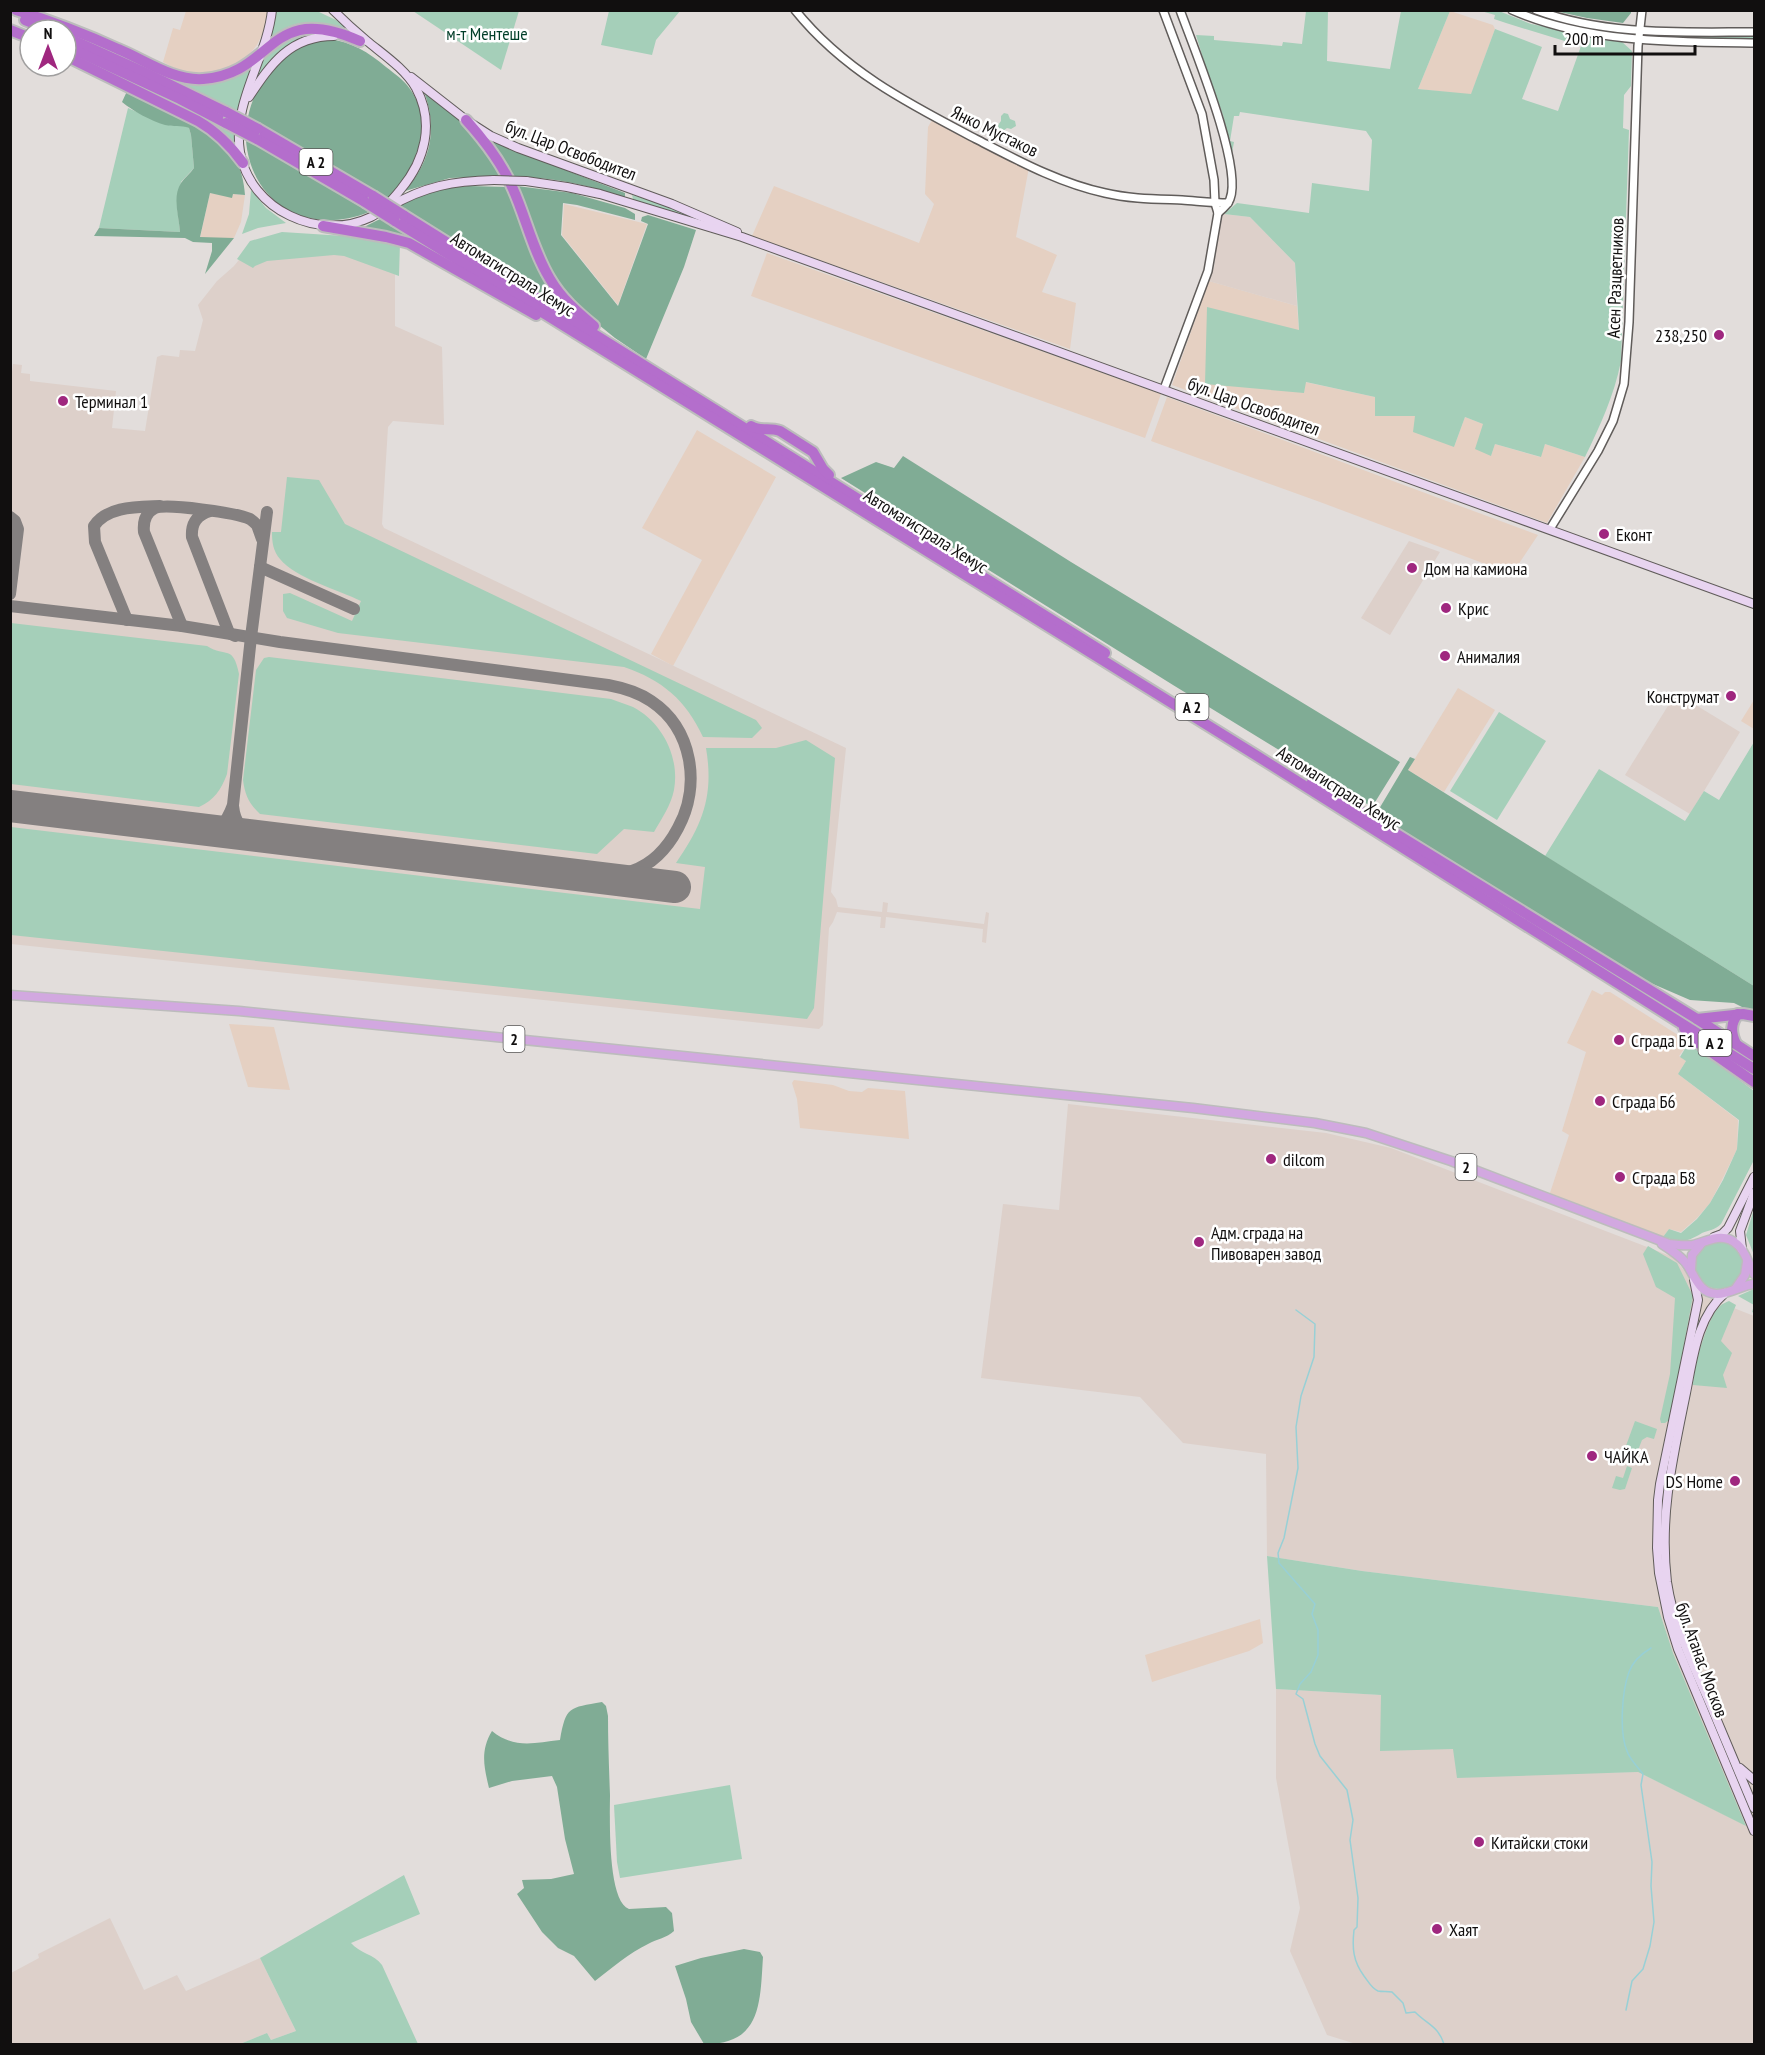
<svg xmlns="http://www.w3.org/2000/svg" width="1765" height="2055" font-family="'PT Sans Narrow',sans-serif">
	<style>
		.commercial { fill: #e5d0c2 }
		.built { fill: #ddd0ca }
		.green { fill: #a5cfb9 }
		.forest { fill: #80ac95 }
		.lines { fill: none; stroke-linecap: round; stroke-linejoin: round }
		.stream { stroke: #98d0d6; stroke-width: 1.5 }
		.taxiway { stroke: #848080; stroke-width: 12 }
		.runway { stroke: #848080; stroke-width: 32 }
		.tertiary-casing { stroke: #605c5a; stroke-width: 10 }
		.secondary-casing { stroke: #605c5a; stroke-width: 10 }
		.primary-casing { stroke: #bcbcbc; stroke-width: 11 }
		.motorway-casing { stroke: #bcbcbc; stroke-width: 14 }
		.tertiary { stroke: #fff; stroke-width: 7 }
		.secondary { stroke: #e8d4f0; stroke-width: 8 }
		.primary { stroke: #d2a8e0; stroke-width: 8 }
		.motorway { stroke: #b46ecc; stroke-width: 10 }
		.secondary-bridge-casing { stroke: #605c5a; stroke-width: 10; stroke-linecap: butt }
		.motorway-bridge-casing { stroke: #bcbcbc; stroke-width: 14; stroke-linecap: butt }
		.secondary-bridge { stroke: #e8d4f0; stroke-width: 8 }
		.motorway-bridge { stroke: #b46ecc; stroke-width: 10 }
		.poi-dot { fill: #9f277f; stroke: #fff; stroke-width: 2 }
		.labels { text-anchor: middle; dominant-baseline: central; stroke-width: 5; stroke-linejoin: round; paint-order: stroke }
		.shield { fill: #fff; stroke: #585757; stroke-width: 1.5 }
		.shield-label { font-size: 16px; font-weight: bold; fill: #110f0f }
		.park-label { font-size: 18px; fill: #003e28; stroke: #fff }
		.street-label { font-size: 18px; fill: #110f0f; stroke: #fff }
		.poi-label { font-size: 18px; fill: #110f0f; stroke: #fff; text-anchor: start }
	</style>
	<rect width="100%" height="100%" fill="#e2dddb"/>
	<g class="commercial">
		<polygon points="186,11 268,11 268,16 265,29 257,45 248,56 235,66 201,77 184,73 163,62 173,28 180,30"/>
		<polygon points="1450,11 1493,25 1495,29 1471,95 1418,89"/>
		<polygon points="935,115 1030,162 1016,237 1057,255 1042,292 1076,303 1070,349 752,236 774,186 919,243 934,204 925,194 928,127"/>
		<polygon points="210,193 232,197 233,194 245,195 241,222 234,238 200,238"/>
		<polygon points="564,204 647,224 618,305 562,235"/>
		<polygon points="767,253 1161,394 1145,438 751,296"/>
		<polygon points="1209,281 1297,306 1304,393 1305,382 1375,397 1415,416 1454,447 1465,417 1483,424 1491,456 1495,444 1540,457 1545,444 1585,457 1547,523 1172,385"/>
		<polygon points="1167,397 1538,535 1512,574 1320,502 1151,441"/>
		<polygon points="697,430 776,477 673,666 651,654 702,560 642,528"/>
		<polygon points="1458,688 1495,710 1444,792 1408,770"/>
		<polygon points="1754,700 1754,729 1741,721"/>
		<polygon points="1592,990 1602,995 1605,992 1610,992 1689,1042 1679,1056 1686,1061 1678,1074 1738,1120 1737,1149 1722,1180 1710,1203 1697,1218 1681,1232 1669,1229 1663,1237 1549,1196 1569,1135 1562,1131 1586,1052 1567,1043"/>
		<polygon points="229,1024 274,1027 290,1090 248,1087"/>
		<polygon points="794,1080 833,1085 849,1091 862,1092 868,1088 905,1091 909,1139 800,1128 797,1099 792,1083"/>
		<polygon points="1260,1619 1263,1643 1249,1651 1152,1682 1145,1655"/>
	</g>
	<g class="built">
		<polygon points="1224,214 1250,217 1295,263 1297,306 1209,281 1214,268 1219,221"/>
		<polygon points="252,244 395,250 395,326 442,347 444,425 393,421 388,427 382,524 384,528 846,748 831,892 836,899 838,907 882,912 883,902 888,903 887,912 984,924 986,912 989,913 986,943 982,942 983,929 886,917 885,928 880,928 881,917 837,912 833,922 829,928 823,1025 819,1029 11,944 11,372 12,372 13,364 22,365 21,373 30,374 30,381 116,391 112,428 145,431 157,357 162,355 179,357 180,350 195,351 203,320 198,305 217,281 234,266"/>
		<polygon points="1409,541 1440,552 1390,635 1361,618"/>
		<polygon points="1676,693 1740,732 1690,814 1625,775"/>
		<polygon points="1068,1104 1326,1133 1391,1148 1673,1257 1706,1297 1754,1316 1754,2044 1356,2044 1327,2035 1290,1951 1300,1908 1276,1778 1276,1689 1381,1695 1453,1749 1585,1773 1638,1772 1745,1825 1673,1653 1658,1607 1362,1571 1267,1556 1266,1454 1183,1443 1140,1397 981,1378 1003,1204 1059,1210"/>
		<polygon points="110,1918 144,1990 177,1975 186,1991 260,1958 296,2031 271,2040 267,2033 240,2044 11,2044 11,1973 39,1958 38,1954"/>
	</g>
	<g class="green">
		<path d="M275,10L319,12L336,20L364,41C329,24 299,10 267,42L274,23Z"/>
		<polygon points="413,11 519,10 519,11 501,70"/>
		<polygon points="609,11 609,10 680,11 656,40 652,55 601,45"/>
		<path d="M1306,11H1328L1327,61L1390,69L1401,11H1450L1418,89L1471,94L1495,29L1542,47L1522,99L1558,111L1581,46L1506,23L1494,19L1495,15L1481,11H1499L1531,24L1621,41L1632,51L1631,86L1624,95L1623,128L1629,130L1621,361C1614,396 1600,426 1585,457L1545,444L1541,457L1495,444L1491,456L1475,449L1483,424L1465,417L1454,447L1413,432L1415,416H1375V397L1306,382L1304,393L1205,384L1207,307L1299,330L1295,263L1250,217L1224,214L1237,203L1309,213L1312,183L1369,191L1372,140L1366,131L1240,112L1239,116H1234L1230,141L1234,142L1232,153L1223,115L1206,68L1196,35L1214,36V40L1282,46L1283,42L1302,44Z"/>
		<polygon points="1512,11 1536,11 1630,30 1629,39 1534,20"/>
		<polygon points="322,28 252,85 264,53 272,43"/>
		<polygon points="1654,32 1754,32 1754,43 1654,41"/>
		<path d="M255,60L238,111L177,81C218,86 221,82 255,60Z"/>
		<polygon points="98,66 236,135 236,148"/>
		<polygon points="128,108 164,124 183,125 189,128 191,135 194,168 181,182 177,206 180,232 99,228"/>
		<polygon points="1004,113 1008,114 1010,119 1015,121 1016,126 1011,129 1007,128 1003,131 999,130 998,125 1001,121 1001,116"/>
		<polygon points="251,190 266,208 286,223 258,228 242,234 249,214"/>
		<polygon points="632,195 662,204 716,226 637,201 633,199"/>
		<polygon points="282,232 376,238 400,243 399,276 344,256 334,255 267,261 255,266 253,268 237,259 250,241"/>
		<path d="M287,477L319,480L345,524L756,720L762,728L752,738L703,737C686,700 662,680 624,667L338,633L287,618L283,611V594L290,593L352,621L361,601C339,590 295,578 280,559C273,551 272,542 272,532H281Z"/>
		<path d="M11,623L207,646C226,658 233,644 239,674L227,774C221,790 214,800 199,807L11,784Z"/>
		<path d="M269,657L611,699C618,702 626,704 633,707C662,722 680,757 674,790C671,805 662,818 654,832L624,829L597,854L260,814C249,804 245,795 243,780L256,670L264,658Z"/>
		<polygon points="1499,712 1546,741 1497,820 1450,791"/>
		<path d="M806,740L835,758L814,1008L807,1019L11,935V827L700,909L705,867L676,863C703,824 714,795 706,748H776Z"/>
		<polygon points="1754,742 1754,986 1545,856 1599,769 1685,821 1704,791 1719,800"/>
		<path d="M1689,1042L1754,1091V1160L1721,1224C1715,1230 1709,1230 1702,1233C1686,1243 1681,1242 1663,1237L1669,1229L1681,1233L1697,1219L1710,1203L1723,1180L1737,1149L1739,1120L1678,1074L1686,1061L1680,1057Z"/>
		<polygon points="1754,1209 1754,1255 1746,1235"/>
		<circle cx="1719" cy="1265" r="24"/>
		<polygon points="1648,1246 1677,1263 1693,1296 1671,1414 1669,1420 1665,1423 1661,1423 1660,1419 1670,1374 1675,1298 1656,1287 1643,1254"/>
		<polygon points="1754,1289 1754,1313 1752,1312 1754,1305 1738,1296"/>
		<path d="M1729,1301L1736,1305L1721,1341L1732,1353L1723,1375L1727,1388L1693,1385C1694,1366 1707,1318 1720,1306C1722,1304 1726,1302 1729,1301Z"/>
		<polygon points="1635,1421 1657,1429 1654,1439 1647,1437 1642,1440 1635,1458 1623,1454"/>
		<polygon points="1627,1466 1632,1468 1625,1489 1620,1490 1612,1488 1616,1476 1623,1478"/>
		<polygon points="1267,1556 1362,1571 1658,1607 1673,1653 1746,1826 1638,1772 1457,1778 1453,1749 1380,1751 1381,1695 1276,1689"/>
		<polygon points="730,1785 742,1859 620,1878 617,1862 614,1805"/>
		<path d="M404,1875L420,1914L351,1943C359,1953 374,1954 382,1965L418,2044H240L267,2033L271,2040L296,2031L260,1958Z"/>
	</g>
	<g class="forest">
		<polygon points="1631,11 1631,13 1623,23 1587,18 1555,11"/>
		<path d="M329,39C352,42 368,52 386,67C395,74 404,80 410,89C436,125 414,171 388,199L248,117C256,77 288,44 329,39Z"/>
		<path d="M128,89C163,107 209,123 233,156C241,167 244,182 245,195L233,194L232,198L210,193L200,237L234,238L205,274L212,251V243L193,242L185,238L94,236L99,228L180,232C179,216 172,197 181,183C185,177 190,174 194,168L191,135L189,128C181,125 173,127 165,125C151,121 133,111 122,102Z"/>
		<path d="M423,89L466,124L504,176L450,178L405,191C432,160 438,127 423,89Z"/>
		<path d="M483,135L524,154L625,193V197C590,186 550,176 514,177L508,172Z"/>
		<path d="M246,141L266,150L369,212C310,236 252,206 246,141Z"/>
		<path d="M468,186L508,187L542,275L568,312L566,313L400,206C420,195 445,187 468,186Z"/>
		<polygon points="517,186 572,193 625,208 635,214 635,220 577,205 563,203 561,235 618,306 648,224 641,221 642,217 648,215 696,230 684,267 646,359 615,338 573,304 547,267"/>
		<polygon points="380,219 420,244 355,230 364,227"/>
		<polygon points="903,456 1071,562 1400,762 1372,807 1173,685 841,478 876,462 894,468"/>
		<polygon points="1410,757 1415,759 1408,770 1754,986 1754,1013 1734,1003 1690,1000 1646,981 1376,814"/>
		<path d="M602,1702L606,1706L608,1716C608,1742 609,1768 610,1795C610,1816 607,1901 629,1909L666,1907L672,1913L674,1931C667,1938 657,1939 648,1944C629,1953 612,1968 595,1981L574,1956L558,1948L542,1932L517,1894L524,1888L522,1880L551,1879L574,1874L565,1839L557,1787L552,1776L512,1781L489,1788C484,1767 480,1751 492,1731C514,1749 534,1743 560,1740C566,1706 569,1708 602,1702Z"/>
		<path d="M744,1949L760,1952L763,1957C760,2002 762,2045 704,2044L691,2022L686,1999L675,1966L701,1958Z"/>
	</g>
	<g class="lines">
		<g class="stream">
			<path d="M1296,1310L1315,1324L1314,1357L1301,1396L1296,1427L1298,1468L1284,1538L1278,1553L1279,1563L1315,1604L1312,1614L1318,1630V1655L1311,1672L1300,1684L1296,1694L1303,1699L1315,1744L1320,1756L1347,1790L1353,1820L1350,1840L1358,1898L1357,1927L1354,1930C1352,1948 1353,1961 1364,1976C1368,1981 1371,1988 1378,1991C1382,1992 1388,1991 1392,1992L1403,2003L1406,2013L1415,2012C1428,2025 1438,2026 1444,2044"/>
			<path d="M1626,2010L1632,1981L1643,1969L1650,1946L1654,1922L1651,1886L1652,1862L1641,1785L1643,1774C1638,1767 1630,1760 1627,1751C1619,1732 1622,1691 1629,1672C1633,1661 1641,1654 1651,1648"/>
		</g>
		<g class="taxiway">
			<path d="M210,511C197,515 191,523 192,537L229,633L235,636"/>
			<polyline points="10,517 15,521 18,529 10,594"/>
			<polyline points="260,567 354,609"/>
			<path d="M10,606L182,626L280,642L608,685C624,688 638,692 651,701C693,729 701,786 678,828C668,847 653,864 632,871C614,877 596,876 578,875"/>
			<path d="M127,620L95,542L94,526C107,506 138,507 160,506"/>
			<path d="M182,626L144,532C143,522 145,513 155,508C166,503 237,513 250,519C253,521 254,522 257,525L262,539"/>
			<path d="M233,806C235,824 242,831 259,836"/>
			<path d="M196,829C219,830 225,827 233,805L251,637L267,512"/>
		</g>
		<polyline class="runway" points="10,806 675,887"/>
		<g class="tertiary-casing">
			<g id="tertiary">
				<path d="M795,10C844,71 909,104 976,139C1017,160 1059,183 1105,193C1130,199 1157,199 1182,200C1197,201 1213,203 1228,203"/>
				<polyline points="1163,10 1202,114 1214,180 1215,203 1218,213 1208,271 1164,389"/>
				<path d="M1180,10C1193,46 1243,166 1230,199C1228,205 1223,209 1218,213"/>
				<path d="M1512,10C1587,43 1675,42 1754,43"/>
				<path d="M1536,10C1606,36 1682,32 1754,32"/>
				<polyline points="1550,529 1598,451 1613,421 1624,384 1629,322 1638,46 1642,10"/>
			</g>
		</g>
		<g class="secondary-casing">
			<g id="secondary">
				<path d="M272,10C267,58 232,102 240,152C250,210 319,242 371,217C383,211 393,199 401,189C425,160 435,123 416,88C405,69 384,55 367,41C355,31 344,21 333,10"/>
				<polyline points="411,77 466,120 491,136 518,148 672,204 737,232"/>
				<path d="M249,97C271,64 290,36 334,36"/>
				<polyline points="526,181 567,187 600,194 742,237 1754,604"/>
				<path d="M389,207C425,186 453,181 494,180"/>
				<polyline points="1714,1237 1722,1234 1728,1228 1754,1177"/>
				<polyline points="1742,1249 1740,1231 1754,1193"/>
				<polyline points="1694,1280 1698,1300 1696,1310 1660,1484 1658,1500 1657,1548 1659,1573 1668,1617 1678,1649 1754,1831"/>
				<path d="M1725,1293C1697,1317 1693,1358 1686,1393C1673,1457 1659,1516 1667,1582C1673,1623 1691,1661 1708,1699C1723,1735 1739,1772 1754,1808"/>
				<polyline points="1740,1768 1754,1780"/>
			</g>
		</g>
		<g class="primary-casing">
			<g id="primary">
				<path d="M10,995L239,1011L1193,1108L1315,1123L1366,1133L1451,1161L1669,1244C1677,1245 1685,1246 1693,1245C1709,1241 1723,1231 1738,1245C1746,1252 1748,1264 1754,1274"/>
				<path d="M1662,1244C1670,1249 1678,1254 1685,1262C1695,1274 1697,1293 1717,1294C1730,1294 1742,1285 1754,1284"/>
				<polyline points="1691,1269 1692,1255 1701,1244"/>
				<polyline points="1736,1288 1745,1275 1747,1262"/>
			</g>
		</g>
		<g class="motorway-casing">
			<g id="motorway">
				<path d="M16,10C51,21 85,34 118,49C145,60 173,81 203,79C276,74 267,0 360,41"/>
				<polyline points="25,20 50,30"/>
				<polyline points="10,30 30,38"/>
				<polyline points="66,37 146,73 226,112"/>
				<polyline points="66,46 180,99 226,123"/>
				<path d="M66,56L198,121C217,132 230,145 243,163"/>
				<path d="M466,120C485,141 502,163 513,189C526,218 533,251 550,279C561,298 577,312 594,326"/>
				<polyline points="258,129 373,196"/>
				<polyline points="257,139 365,202"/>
				<polyline points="403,215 1105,653"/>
				<polyline points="395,221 1254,754 1754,1069"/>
				<polyline points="323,226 386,237 409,243 536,315"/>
				<path d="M751,426C761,432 769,427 780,431L813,452L823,469L829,475"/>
				<polyline points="1312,782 1697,1019 1754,1056"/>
				<polyline points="1697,1019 1743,1014 1754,1016"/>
				<polyline points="1684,1028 1694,1040 1754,1082"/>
				<path d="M1736,1044C1731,1033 1730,1024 1738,1014"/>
			</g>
		</g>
		<use href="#tertiary" class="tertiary"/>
		<use href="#secondary" class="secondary"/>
		<use href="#primary" class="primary"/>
		<use href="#motorway" class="motorway"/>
		<g class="secondary-bridge-casing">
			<polyline id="secondary-bridge" points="494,180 526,181"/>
		</g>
		<g class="motorway-bridge-casing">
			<g id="motorway-bridge">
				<polyline points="226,112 258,129"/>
				<polyline points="226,123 257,139"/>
				<polyline points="373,196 403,215"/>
				<polyline points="365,202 395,221"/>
			</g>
		</g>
		<use href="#secondary-bridge" class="secondary-bridge"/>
		<use href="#motorway-bridge" class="motorway-bridge"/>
	</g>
	<g class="poi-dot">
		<circle cx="1719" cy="335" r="6"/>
		<circle cx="63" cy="401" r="6"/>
		<circle cx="1604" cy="534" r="6"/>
		<circle cx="1412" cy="568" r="6"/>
		<circle cx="1446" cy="608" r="6"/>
		<circle cx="1445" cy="656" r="6"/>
		<circle cx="1731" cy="696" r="6"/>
		<circle cx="1619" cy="1040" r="6"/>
		<circle cx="1600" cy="1101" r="6"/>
		<circle cx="1271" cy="1159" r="6"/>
		<circle cx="1620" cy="1177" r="6"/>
		<circle cx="1199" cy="1242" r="6"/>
		<circle cx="1592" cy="1456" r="6"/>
		<circle cx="1735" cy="1481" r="6"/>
		<circle cx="1479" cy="1842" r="6"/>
		<circle cx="1437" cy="1929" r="6"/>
	</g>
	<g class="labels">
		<g class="shield">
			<rect x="299.5" y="149" width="33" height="26" rx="4.5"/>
			<rect x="1175.5" y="694" width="33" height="26" rx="4.5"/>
			<rect x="503.5" y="1026" width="21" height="26" rx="4.5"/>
			<rect x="1698.5" y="1030" width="33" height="26" rx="4.5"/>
			<rect x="1455.5" y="1154" width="21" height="26" rx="4.5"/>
		</g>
		<g class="shield-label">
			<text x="316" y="162">A 2</text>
			<text x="1192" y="707">A 2</text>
			<text x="514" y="1039">2</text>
			<text x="1715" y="1043">A 2</text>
			<text x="1466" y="1167">2</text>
		</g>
		<g class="park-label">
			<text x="487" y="33">м-т Ментeше</text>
		</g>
		<g class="street-label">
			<text transform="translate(995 131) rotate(26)">Янко Мустаков</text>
			<text transform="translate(571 150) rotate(21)">бул. Цар Освободител</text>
			<text transform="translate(513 274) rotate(32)">Автомагистрала Хемус</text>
			<text transform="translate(1615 278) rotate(-88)">Асен Разцветников</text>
			<text transform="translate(1254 406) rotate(20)">бул. Цар Освободител</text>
			<text transform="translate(926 531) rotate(32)">Автомагистрала Хемус</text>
			<text transform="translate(1339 788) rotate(32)">Автомагистрала Хемус</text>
			<text transform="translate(1702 1660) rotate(70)">бул. Атанас Москов</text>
		</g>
		<g class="poi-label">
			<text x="1707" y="335" text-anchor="end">238,250</text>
			<text x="75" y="401">Терминал 1</text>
			<text x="1616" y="534">Еконт</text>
			<text x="1424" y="568">Дом на камиона</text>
			<text x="1458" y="608">Крис</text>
			<text x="1457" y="656">Анималия</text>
			<text x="1719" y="696" text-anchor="end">Конструмат</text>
			<text x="1631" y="1040">Сграда Б1</text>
			<text x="1612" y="1101">Сграда Б6</text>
			<text x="1283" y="1159">dilcom</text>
			<text x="1632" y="1177">Сграда Б8</text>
			<text x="1211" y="1232">Адм. сграда на<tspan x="1211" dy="21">Пивоварен завод</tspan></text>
			<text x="1604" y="1456">ЧАЙКА</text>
			<text x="1723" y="1481" text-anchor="end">DS Home</text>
			<text x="1491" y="1842">Китайски стоки</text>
			<text x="1449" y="1929">Хаят</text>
		</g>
	</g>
	<rect width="1765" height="2055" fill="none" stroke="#110f0f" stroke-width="24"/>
	<g transform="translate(48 48)"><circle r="28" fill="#ffffff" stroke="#a09f9f" stroke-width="1.5"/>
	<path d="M0-4.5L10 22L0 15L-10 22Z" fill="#9f277f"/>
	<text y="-9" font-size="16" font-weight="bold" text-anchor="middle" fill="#110f0f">N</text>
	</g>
	<path d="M1555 45v9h140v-9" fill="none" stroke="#110f0f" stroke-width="3"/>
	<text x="1564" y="45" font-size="18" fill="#110f0f" stroke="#ffffff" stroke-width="4.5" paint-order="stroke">200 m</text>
</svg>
